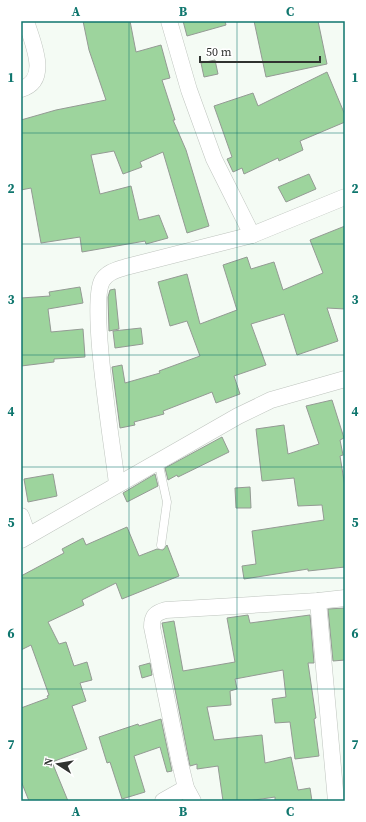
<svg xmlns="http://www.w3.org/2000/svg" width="366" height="822" font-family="'Source Serif 4',serif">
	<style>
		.building { fill: #9dd49d; stroke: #949a94 }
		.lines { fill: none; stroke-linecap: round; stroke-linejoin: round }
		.lane-casing { stroke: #bec4be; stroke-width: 9 }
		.street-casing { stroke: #bec4be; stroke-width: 17 }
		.lane { stroke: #fff; stroke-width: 8 }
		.street { stroke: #fff; stroke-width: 16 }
		.grid { fill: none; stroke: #0f766e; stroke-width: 1; stroke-opacity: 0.55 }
		.neatline { fill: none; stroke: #0f766e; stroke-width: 1.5 }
		.grid-label { font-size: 13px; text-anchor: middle; font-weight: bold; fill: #0f766e }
	</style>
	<rect width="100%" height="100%" fill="#f4fbf4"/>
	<g class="building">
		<polygon points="83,21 130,21 136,52 161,45 170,78 162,80 175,120 173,120 186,150 209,226 187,233 163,152 140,162 142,167 123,174 114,151 91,155 100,194 131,186 139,220 159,215 168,238 146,244 145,241 82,252 80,237 41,243 31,188 21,190 21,120 56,110 106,100 89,50"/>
		<polygon points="183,21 225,21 226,25 187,36"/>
		<polygon points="254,21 318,21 327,64 266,77"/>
		<polygon points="215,60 218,74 204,77 201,63"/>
		<polygon points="327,72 345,115 345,122 300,141 303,150 279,161 278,158 244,174 242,168 233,172 227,159 232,157 214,106 253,93 258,106"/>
		<polygon points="309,174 316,189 286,202 278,187"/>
		<polygon points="345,226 345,309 327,308 338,341 297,355 284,314 251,324 266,365 234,376 240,394 216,403 212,392 163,411 164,414 134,422 135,425 120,428 112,367 122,365 125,383 160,373 159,371 200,356 187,321 170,326 158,282 187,274 200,324 237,310 223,265 247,257 251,269 274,262 283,290 323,273 310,240"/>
		<polygon points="80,287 83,303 48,309 51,332 83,329 85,357 54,359 54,362 21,366 21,298 50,296 49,292"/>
		<polygon points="115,289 119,329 109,331 108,297 110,290"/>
		<polygon points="141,328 143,344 115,348 113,331"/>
		<polygon points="332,400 344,438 340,440 343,455 340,456 345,487 345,567 308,571 308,569 244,579 242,566 256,564 252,531 324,520 322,505 298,506 294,478 262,481 256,429 284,425 288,454 319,444 306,406"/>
		<polygon points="222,437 229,452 178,477 177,475 168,480 165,468"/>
		<polygon points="53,474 57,496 28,502 24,479"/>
		<polygon points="155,474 158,486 127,502 123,493"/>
		<polygon points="250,487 251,508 236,508 235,488"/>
		<polygon points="127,527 139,556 157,549 163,550 167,545 179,576 122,599 116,583 82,600 84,605 48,622 59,644 66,642 74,666 87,662 92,680 80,683 86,701 72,706 87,749 52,762 68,801 29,801 21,781 21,708 48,698 47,696 49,695 31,645 21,650 21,576 64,553 62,549 83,538 86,545"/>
		<polygon points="345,608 345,660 333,661 328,609"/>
		<polygon points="248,615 250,623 310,615 314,663 308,663 316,718 314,719 319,756 295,759 290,722 275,723 272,699 286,697 283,670 235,679 237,689 230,691 231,705 207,707 214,740 262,735 265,763 291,757 298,790 310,788 312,801 275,801 275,797 248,801 223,801 218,766 197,769 197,764 190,766 162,623 174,621 183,671 235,662 227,618"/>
		<polygon points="150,663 152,675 142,678 139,666"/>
		<polygon points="161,719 172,771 167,772 160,747 134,756 145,792 122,799 110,762 107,763 99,737 138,724 139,726"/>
	</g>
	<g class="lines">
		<g class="lane-casing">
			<polyline id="lane" points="158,461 167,502 161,545"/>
		</g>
		<g class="street-casing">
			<g id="street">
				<polyline points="169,21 189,90 214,159 252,235"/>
				<path d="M21,89C51,80 32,42 26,21"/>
				<path d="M117,484C113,448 89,306 102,281C107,272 117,270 126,267L252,235L345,197"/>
				<polyline points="21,516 28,536"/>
				<polyline points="21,540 238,416 271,400 345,379"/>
				<polyline points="318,601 336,801"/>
				<polyline points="163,801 186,788"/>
				<path d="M193,801L186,788L179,759L152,627C152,616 155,613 166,610L318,601L345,598"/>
			</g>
		</g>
		<use href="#lane" class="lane"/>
		<use href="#street" class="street"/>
	</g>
	<path class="grid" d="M129,21V801M237,21V801M21,133H345M21,244H345M21,355H345M21,467H345M21,578H345M21,689H345"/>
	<rect width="366" height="822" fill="none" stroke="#ffffff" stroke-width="44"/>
	<g transform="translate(58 764) rotate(282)" stroke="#ffffff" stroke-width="3" paint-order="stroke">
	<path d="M0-3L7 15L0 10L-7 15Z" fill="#303330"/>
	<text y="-6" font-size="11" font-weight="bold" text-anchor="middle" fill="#303330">N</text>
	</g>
	<path d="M200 56v6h120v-6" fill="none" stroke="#303330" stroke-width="2"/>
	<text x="206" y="56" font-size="12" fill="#303330" stroke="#ffffff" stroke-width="3" paint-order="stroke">50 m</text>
	<rect x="22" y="22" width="322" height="778" class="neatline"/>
	<g class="grid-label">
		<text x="76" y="16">A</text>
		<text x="183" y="16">B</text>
		<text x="290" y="16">C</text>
		<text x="11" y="82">1</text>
		<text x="355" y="82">1</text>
		<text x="11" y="193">2</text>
		<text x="355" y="193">2</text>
		<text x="11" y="304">3</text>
		<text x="355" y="304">3</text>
		<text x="11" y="416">4</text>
		<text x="355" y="416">4</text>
		<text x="11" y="527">5</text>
		<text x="355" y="527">5</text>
		<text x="11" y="638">6</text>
		<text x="355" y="638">6</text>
		<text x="11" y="749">7</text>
		<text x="355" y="749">7</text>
		<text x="76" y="816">A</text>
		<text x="183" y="816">B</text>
		<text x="290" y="816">C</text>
	</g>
</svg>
